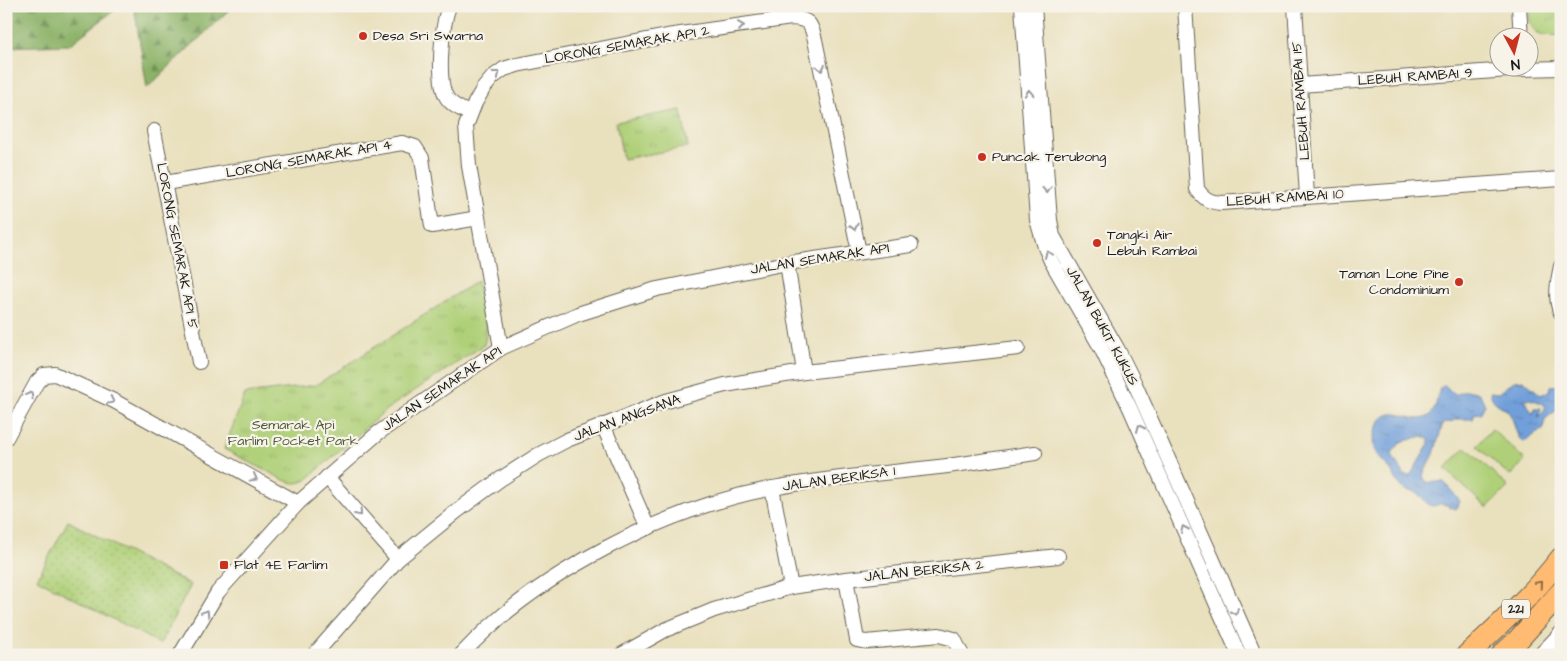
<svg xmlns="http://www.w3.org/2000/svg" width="1567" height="661" font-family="'Architects Daughter',sans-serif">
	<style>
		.grass { fill: url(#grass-dots); stroke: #66764a }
		.forest { fill: url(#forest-firs); stroke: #546742 }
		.park { fill: url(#park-tufts); stroke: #66764a }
		.pitch { fill: #afd078; stroke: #66764a }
		.water { fill: url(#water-ripples); stroke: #465e7b; fill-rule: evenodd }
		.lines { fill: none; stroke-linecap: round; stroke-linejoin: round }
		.street-casing { stroke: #646154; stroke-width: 16 }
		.primary-casing { stroke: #646154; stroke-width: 23 }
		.street { stroke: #fff; stroke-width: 14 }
		.primary { stroke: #ffbb71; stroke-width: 21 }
		.oneway { stroke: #999 }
		.oneway2 { stroke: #8e6c46 }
		.poi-dot { fill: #c8321e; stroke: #f7f3e8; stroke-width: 2 }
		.labels { text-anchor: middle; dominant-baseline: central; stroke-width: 4.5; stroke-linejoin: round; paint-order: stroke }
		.shield { fill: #f7f3e8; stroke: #5e5c59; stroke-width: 1 }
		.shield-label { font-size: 12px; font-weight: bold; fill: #1c1c1c }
		.poi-label { font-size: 14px; fill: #1c1c1c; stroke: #f7f3e8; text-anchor: start }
		.street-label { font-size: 14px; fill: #1c1c1c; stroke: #f7f3e8 }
		.park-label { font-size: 14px; fill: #4f5b3c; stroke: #f7f3e8 }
	</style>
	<defs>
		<pattern id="grass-dots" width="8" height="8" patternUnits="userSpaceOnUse" patternTransform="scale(1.25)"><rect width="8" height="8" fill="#afd078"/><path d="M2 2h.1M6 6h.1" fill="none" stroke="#96b267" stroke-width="1.8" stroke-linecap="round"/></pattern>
		<pattern id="forest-firs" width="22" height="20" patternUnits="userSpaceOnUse" patternTransform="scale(1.25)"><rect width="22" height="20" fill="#8bb268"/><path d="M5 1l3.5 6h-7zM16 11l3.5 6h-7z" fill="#719055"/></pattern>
		<pattern id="park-tufts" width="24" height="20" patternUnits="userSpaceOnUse" patternTransform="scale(1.25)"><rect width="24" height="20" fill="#afd078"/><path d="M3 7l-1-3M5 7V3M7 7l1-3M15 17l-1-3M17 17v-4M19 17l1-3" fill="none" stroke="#96b267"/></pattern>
		<pattern id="water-ripples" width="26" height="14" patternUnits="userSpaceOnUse" patternTransform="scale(1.25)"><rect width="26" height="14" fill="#719fda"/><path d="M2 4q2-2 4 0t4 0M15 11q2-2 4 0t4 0" fill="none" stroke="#5c81b0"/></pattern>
	</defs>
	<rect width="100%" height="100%" fill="#f7f3e8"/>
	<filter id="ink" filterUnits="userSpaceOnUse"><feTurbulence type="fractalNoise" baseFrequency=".02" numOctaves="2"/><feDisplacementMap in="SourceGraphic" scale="10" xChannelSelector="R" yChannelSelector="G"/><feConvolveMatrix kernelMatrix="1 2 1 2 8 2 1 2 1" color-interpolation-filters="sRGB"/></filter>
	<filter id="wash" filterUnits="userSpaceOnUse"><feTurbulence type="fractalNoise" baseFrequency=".0096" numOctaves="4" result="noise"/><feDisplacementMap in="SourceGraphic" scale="20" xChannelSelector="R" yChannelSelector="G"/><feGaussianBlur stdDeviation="1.12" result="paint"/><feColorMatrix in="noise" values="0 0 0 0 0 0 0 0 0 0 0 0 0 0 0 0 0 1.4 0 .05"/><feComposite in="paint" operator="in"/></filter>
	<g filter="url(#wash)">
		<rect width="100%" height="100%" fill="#e9e0bd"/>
		<polygon class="grass" points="68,521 191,585 160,644 37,579"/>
		<g class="forest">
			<polygon points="6,6 120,6 69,45 6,47"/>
			<polygon points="134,6 233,6 147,88"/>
		</g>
		<g class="park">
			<path d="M1528,6H1561V35C1535,37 1530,33 1528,6Z"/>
			<polygon points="681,110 688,147 623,159 616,122"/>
			<path d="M477,281L487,330L484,345L387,409L306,480C298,484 293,484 284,480L224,449L245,394L316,385Z"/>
		</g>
		<g class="pitch">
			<polygon points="1492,429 1525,460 1510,476 1477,446"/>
			<polygon points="1466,447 1508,487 1487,508 1445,469"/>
		</g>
		<g class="water">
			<path d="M1523,380L1541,395L1549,391L1550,386L1561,385V407L1545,419L1543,429L1524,442C1514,437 1516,422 1509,413C1502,404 1493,406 1490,392L1498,393L1514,381ZM1524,399C1530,398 1541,402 1545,406V409L1538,417L1541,408H1535L1533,414Z"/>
			<path d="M1445,385L1455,395C1465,390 1470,389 1480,394L1485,405L1480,414L1475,413L1473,419H1456L1451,422L1443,423L1434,454L1423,475C1426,488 1435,480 1444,482L1460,501L1458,507L1454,509C1451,507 1447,505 1443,504C1439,503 1434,508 1429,505C1424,501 1421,496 1414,492C1411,491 1407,491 1404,489C1397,486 1397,479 1393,474C1382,457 1368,454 1375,432C1377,426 1380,419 1385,416C1397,408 1416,425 1429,416C1437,410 1437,396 1440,388ZM1423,436L1429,439V444L1410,476L1404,475C1402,467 1393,462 1392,453L1401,442Z"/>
		</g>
	</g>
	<g filter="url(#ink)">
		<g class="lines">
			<g class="street-casing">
				<g id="street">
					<path d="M449,6C442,25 436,81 447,98C452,106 462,109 470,114"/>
					<polyline points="1022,6 1037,220 1045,247 1051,261 1100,346 1130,408 1239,655"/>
					<polyline points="1034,6 1050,220 1053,236 1118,350 1135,384 1255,655"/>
					<path d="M1185,6L1197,189C1204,199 1209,202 1221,203L1561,179"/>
					<polyline points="1295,6 1307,196"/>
					<polyline points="1519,6 1521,38"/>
					<polyline points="1300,85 1523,69 1561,68"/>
					<polyline points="154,131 199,362"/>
					<polyline points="165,183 402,143 415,147 422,158 432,226 478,218"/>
					<polyline points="787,263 804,372"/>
					<path d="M1561,266C1558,280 1554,300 1561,313"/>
					<path d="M501,348L469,166L466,126L475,103L483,89L493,77L504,69L517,65L667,36L791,18C809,19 811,23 815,40L859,252"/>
					<polyline points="603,425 648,528"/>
					<polyline points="6,438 37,382 44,375 55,374 114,401 298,503"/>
					<polyline points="327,477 398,559"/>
					<polyline points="772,488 791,587"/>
					<polyline points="846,579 857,640 866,642 939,635 954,639 962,655"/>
					<polyline points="180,655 218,592 298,503 378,433 501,348 578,314 657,289 787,263 911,245"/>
					<polyline points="314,655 398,559 457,511 499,480 538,455 567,440 666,401 725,385 804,372 1018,348"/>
					<path d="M461,655C535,574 666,508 773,488C825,478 878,474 930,468C965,464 1000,458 1035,453"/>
					<polyline points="621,655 665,630 714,610 791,587 846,579 1058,556"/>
					<polyline points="1540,655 1561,633"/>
				</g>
			</g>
			<g class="primary-casing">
				<g id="primary">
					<path d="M1467,655C1501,624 1533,594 1561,558"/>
					<polyline points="1502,655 1517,641 1561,592"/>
				</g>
			</g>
			<use href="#street" class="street"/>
			<use href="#primary" class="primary"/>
		</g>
		<defs><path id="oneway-chevron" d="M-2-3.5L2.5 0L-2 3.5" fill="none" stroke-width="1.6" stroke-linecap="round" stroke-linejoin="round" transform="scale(1.25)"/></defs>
		<g class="oneway">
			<use href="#oneway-chevron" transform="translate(741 26) rotate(-8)"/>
			<use href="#oneway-chevron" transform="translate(821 68) rotate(79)"/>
			<use href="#oneway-chevron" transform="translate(497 74) rotate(-38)"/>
			<use href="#oneway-chevron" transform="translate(1029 93) rotate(-94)"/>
			<use href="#oneway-chevron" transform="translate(1047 190) rotate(86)"/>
			<use href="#oneway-chevron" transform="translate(854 227) rotate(78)"/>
			<use href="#oneway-chevron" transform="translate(1048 254) rotate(-113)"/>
			<use href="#oneway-chevron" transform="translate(30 395) rotate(-61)"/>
			<use href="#oneway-chevron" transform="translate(111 401) rotate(26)"/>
			<use href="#oneway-chevron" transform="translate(1140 428) rotate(-114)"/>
			<use href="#oneway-chevron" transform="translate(254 478) rotate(29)"/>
			<use href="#oneway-chevron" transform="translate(359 513) rotate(49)"/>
			<use href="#oneway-chevron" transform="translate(1184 529) rotate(-114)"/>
			<use href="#oneway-chevron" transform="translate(1235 612) rotate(66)"/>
			<use href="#oneway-chevron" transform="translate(206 613) rotate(-59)"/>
		</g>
		<use class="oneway2" href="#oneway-chevron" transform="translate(1539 584) rotate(-49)"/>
	</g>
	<g class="poi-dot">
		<circle cx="363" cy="36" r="5"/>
		<circle cx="982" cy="157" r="5"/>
		<circle cx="1097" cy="243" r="5"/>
		<circle cx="1459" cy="282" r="5"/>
		<rect x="219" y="560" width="10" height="10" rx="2.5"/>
	</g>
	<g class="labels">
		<rect class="shield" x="1502" y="599.5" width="28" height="19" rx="4"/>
		<g class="shield-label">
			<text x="1516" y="609">221</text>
		</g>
		<g class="poi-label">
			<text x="373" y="36">Desa Sri Swarna</text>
			<text x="992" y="157">Puncak Terubong</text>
			<text x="1107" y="235">Tangki Air<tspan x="1107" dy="16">Lebuh Rambai</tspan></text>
			<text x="1449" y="274" text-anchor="end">Taman Lone Pine<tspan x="1449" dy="16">Condominium</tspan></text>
			<text x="234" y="565">Flat 4E Farlim</text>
		</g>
		<g class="street-label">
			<text transform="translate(627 45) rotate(-10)">LORONG SEMARAK API 2</text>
			<text transform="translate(1415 77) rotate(-4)">LEBUH RAMBAI 9</text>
			<text transform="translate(1301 101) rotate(-94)">LEBUH RAMBAI 15</text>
			<text transform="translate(309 159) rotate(-10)">LORONG SEMARAK API 4</text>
			<text transform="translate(1285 198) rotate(-4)">LEBUH RAMBAI 10</text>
			<text transform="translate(177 246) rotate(79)">LORONG SEMARAK API 5</text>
			<text transform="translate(820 259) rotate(-9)">JALAN SEMARAK API</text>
			<text transform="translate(1102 326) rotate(61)">JALAN BUKIT KUKUS</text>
			<text transform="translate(442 389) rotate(-34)">JALAN SEMARAK API</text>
			<text transform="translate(627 418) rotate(-20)">JALAN ANGSANA</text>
			<text transform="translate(839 479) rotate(-8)">JALAN BERIKSA 1</text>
			<text transform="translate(924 571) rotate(-6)">JALAN BERIKSA 2</text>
		</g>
		<g class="park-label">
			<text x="293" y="425">Semarak Api<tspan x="293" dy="16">Farlim Pocket Park</tspan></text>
		</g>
	</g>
	<rect width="1567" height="661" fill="none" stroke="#f7f3e8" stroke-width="25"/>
	<g transform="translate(1514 52) rotate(173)"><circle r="24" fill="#f7f3e8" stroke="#9f9d96"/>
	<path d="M0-4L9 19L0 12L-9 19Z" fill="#c8321e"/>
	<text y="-8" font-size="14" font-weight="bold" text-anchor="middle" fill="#1c1c1c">N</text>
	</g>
</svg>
